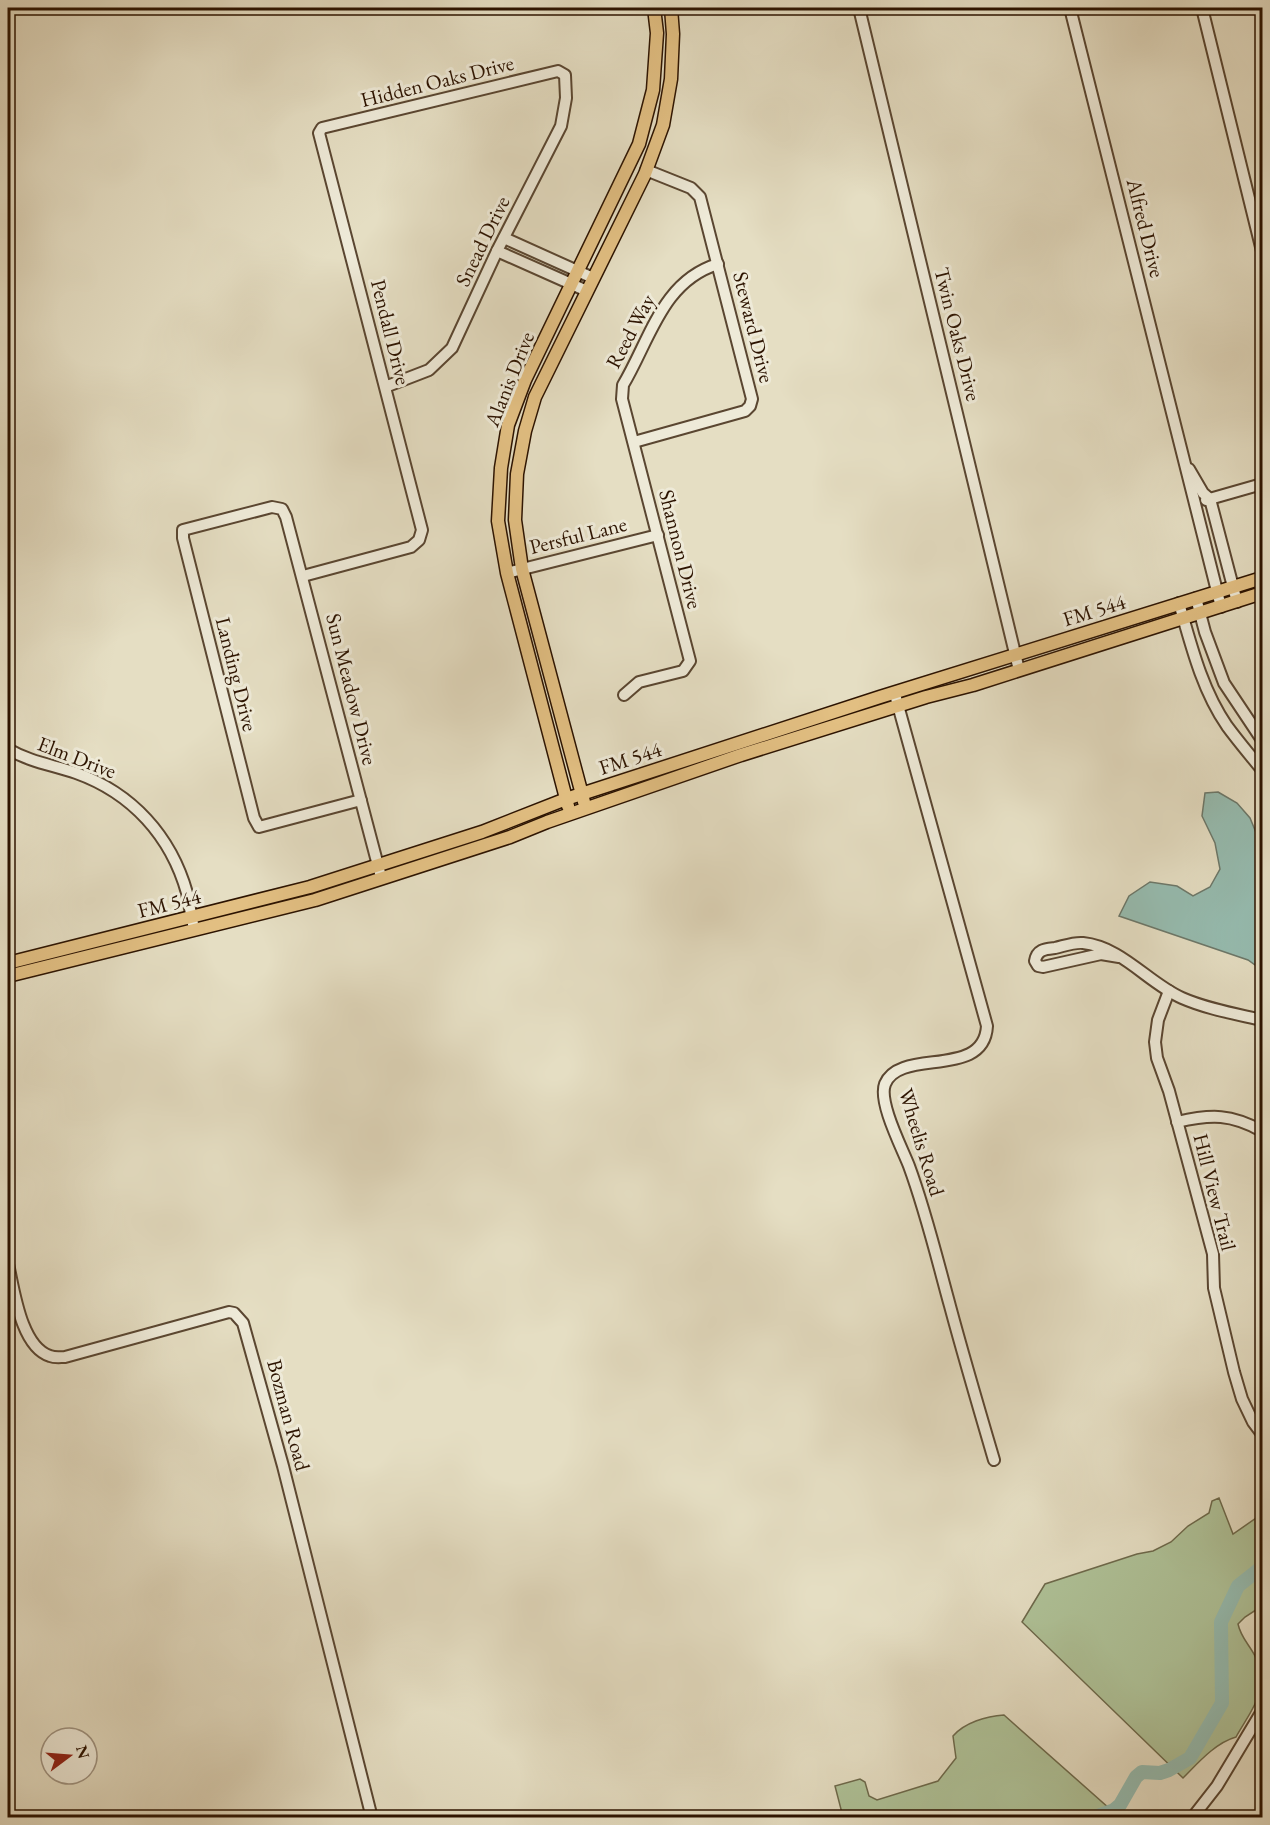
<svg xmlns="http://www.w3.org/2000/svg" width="1270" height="1825" font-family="'EB Garamond',serif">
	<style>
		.green { fill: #afc298; stroke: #6e6a4c; stroke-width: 1.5 }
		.water { fill: #96bcb0; stroke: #6c786a; stroke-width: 1.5 }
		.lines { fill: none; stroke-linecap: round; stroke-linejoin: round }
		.river { stroke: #96bcb0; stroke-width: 14 }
		.minor-casing { stroke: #5a4631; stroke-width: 14 }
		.major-casing { stroke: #2c1300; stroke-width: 15 }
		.minor { stroke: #eeead8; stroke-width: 10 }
		.major { stroke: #e2bf82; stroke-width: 12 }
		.labels { text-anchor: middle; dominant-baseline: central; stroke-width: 6; stroke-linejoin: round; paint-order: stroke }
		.street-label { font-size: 21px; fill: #2c1300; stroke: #eeead8 }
	</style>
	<rect width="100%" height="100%" fill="#e5dec3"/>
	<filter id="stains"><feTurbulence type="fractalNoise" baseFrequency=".00333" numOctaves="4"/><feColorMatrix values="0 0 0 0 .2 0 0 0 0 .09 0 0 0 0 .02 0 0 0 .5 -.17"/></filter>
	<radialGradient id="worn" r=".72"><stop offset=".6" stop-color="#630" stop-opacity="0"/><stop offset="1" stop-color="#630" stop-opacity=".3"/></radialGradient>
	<g class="green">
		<path d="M1219,1498L1233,1534L1262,1514V1606L1245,1617L1238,1624C1241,1638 1249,1644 1255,1656C1270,1691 1253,1707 1236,1737C1215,1743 1198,1763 1183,1778L1022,1622L1045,1584L1137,1554L1153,1551L1171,1542L1188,1526L1209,1513L1212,1501Z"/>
		<path d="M1004,1715L1119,1817H843L835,1786L860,1779L865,1782L869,1796L877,1800L938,1781L956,1758L953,1736C964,1723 986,1716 1004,1715Z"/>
	</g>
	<polygon class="water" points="1218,792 1237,803 1250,818 1262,847 1262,970 1248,960 1119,916 1129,896 1150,882 1177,886 1193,896 1210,887 1220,869 1215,843 1202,816 1205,793"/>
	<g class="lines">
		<polyline class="river" points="1092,1818 1114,1810 1120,1805 1136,1777 1142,1772 1160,1773 1169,1770 1190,1758 1222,1703 1221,1622 1238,1586 1262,1567"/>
		<g class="minor-casing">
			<g id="minor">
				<polyline points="277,8 278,8"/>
				<polyline points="859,8 1019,670"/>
				<polyline points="1070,8 1221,607"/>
				<polyline points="1202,8 1262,251"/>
				<polyline points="504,238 593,278"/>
				<polyline points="497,251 587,291"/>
				<polyline points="634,442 745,411 750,406 752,399 700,197 691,188 646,170"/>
				<polyline points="1189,469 1203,493 1210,499 1237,602"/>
				<polyline points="1206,500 1262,484"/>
				<polyline points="507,573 658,535"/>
				<polyline points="303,576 411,547 419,540 422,530 319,133 322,128 558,71 565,75 566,98 561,126 497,251 452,348 429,370 385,387"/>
				<polyline points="1196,598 1205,632 1224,683 1262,740"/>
				<path d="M1179,603C1191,645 1202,690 1227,726C1238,741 1250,755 1262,770"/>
				<path d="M624,695L639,682L683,671L690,661L622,399L623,385C650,340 662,281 718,264"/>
				<path d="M896,698L987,1026C984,1080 900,1047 885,1084C878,1102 902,1148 909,1166C926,1212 937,1259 950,1306C964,1358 979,1409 994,1460"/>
				<path d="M8,749C30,762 53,765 76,773C132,793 171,836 187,893C189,903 191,914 193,924"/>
				<polyline points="361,800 259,827 254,818 183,538 183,530 272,507 282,509 286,517 380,873"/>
				<path d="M1119,957L1101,954L1043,967L1038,966L1035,961C1037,949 1046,949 1055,948C1064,946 1074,942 1083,943C1122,947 1148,983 1182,998C1207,1009 1236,1014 1262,1020"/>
				<polyline points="1169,991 1158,1020 1155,1042 1157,1058 1169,1091 1213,1254 1214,1288 1234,1372 1242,1399 1253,1422 1262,1434"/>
				<path d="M1177,1122C1212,1114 1231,1114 1262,1131"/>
				<path d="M8,1264C14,1290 21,1347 50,1356C55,1358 60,1357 65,1357L229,1312L234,1313L243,1323L283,1466L372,1818"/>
				<polyline points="1192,1818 1217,1786 1262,1711"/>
			</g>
		</g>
		<g class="major-casing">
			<g id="major">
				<polyline points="584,802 522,569 515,520 517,474 525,431 535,397 645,174 663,125 671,79 673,34 671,8"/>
				<polyline points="568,806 507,573 498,521 501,468 508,425 525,380 639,144 653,90 657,33 654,8"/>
				<polyline points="8,963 310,887 482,832 566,799 880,697 1262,578"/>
				<polyline points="8,976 315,900 510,837 547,822 741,755 926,697 973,685 1262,593"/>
			</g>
		</g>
		<use href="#minor" class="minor"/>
		<use href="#major" class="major"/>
	</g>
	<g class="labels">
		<g class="street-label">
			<text transform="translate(437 81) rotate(-14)">Hidden Oaks Drive</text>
			<text transform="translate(1146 228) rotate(76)">Alfred Drive</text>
			<text transform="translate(482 241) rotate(-64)">Snead Drive</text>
			<text transform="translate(754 327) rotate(76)">Steward Drive</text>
			<text transform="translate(630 331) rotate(-62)">Reed Way</text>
			<text transform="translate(391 332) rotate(76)">Pendall Drive</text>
			<text transform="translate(958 334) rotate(76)">Twin Oaks Drive</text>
			<text transform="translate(509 379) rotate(-68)">Alanis Drive</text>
			<text transform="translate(578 535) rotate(-14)">Persful Lane</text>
			<text transform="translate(681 549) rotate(76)">Shannon Drive</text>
			<text transform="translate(1094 610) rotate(-17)">FM 544</text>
			<text transform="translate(237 674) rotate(76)">Landing Drive</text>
			<text transform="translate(352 689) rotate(76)">Sun Meadow Drive</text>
			<text transform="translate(77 757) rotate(21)">Elm Drive</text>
			<text transform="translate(630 758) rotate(-18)">FM 544</text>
			<text transform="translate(169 903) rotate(-14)">FM 544</text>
			<text transform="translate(922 1142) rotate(73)">Wheelis Road</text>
			<text transform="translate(1215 1192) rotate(76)">Hill View Trail</text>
			<text transform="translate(289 1415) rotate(75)">Bozman Road</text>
		</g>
	</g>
	<rect width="1270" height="1825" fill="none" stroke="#e5dec3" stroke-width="30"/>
	<rect x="9" y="9" width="1252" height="1807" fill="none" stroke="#2c1300" stroke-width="3"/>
	<rect x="15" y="15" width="1240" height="1795" fill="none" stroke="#2c1300" stroke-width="1.5"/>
	<g transform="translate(69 1756) rotate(74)"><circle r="28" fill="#eeead8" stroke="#a09482" stroke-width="1.5"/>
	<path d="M0-4.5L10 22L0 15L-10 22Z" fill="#8f2418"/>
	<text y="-9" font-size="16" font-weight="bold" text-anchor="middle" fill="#2c1300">N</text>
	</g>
	<rect width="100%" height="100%" filter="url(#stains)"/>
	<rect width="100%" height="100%" fill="url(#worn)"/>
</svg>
